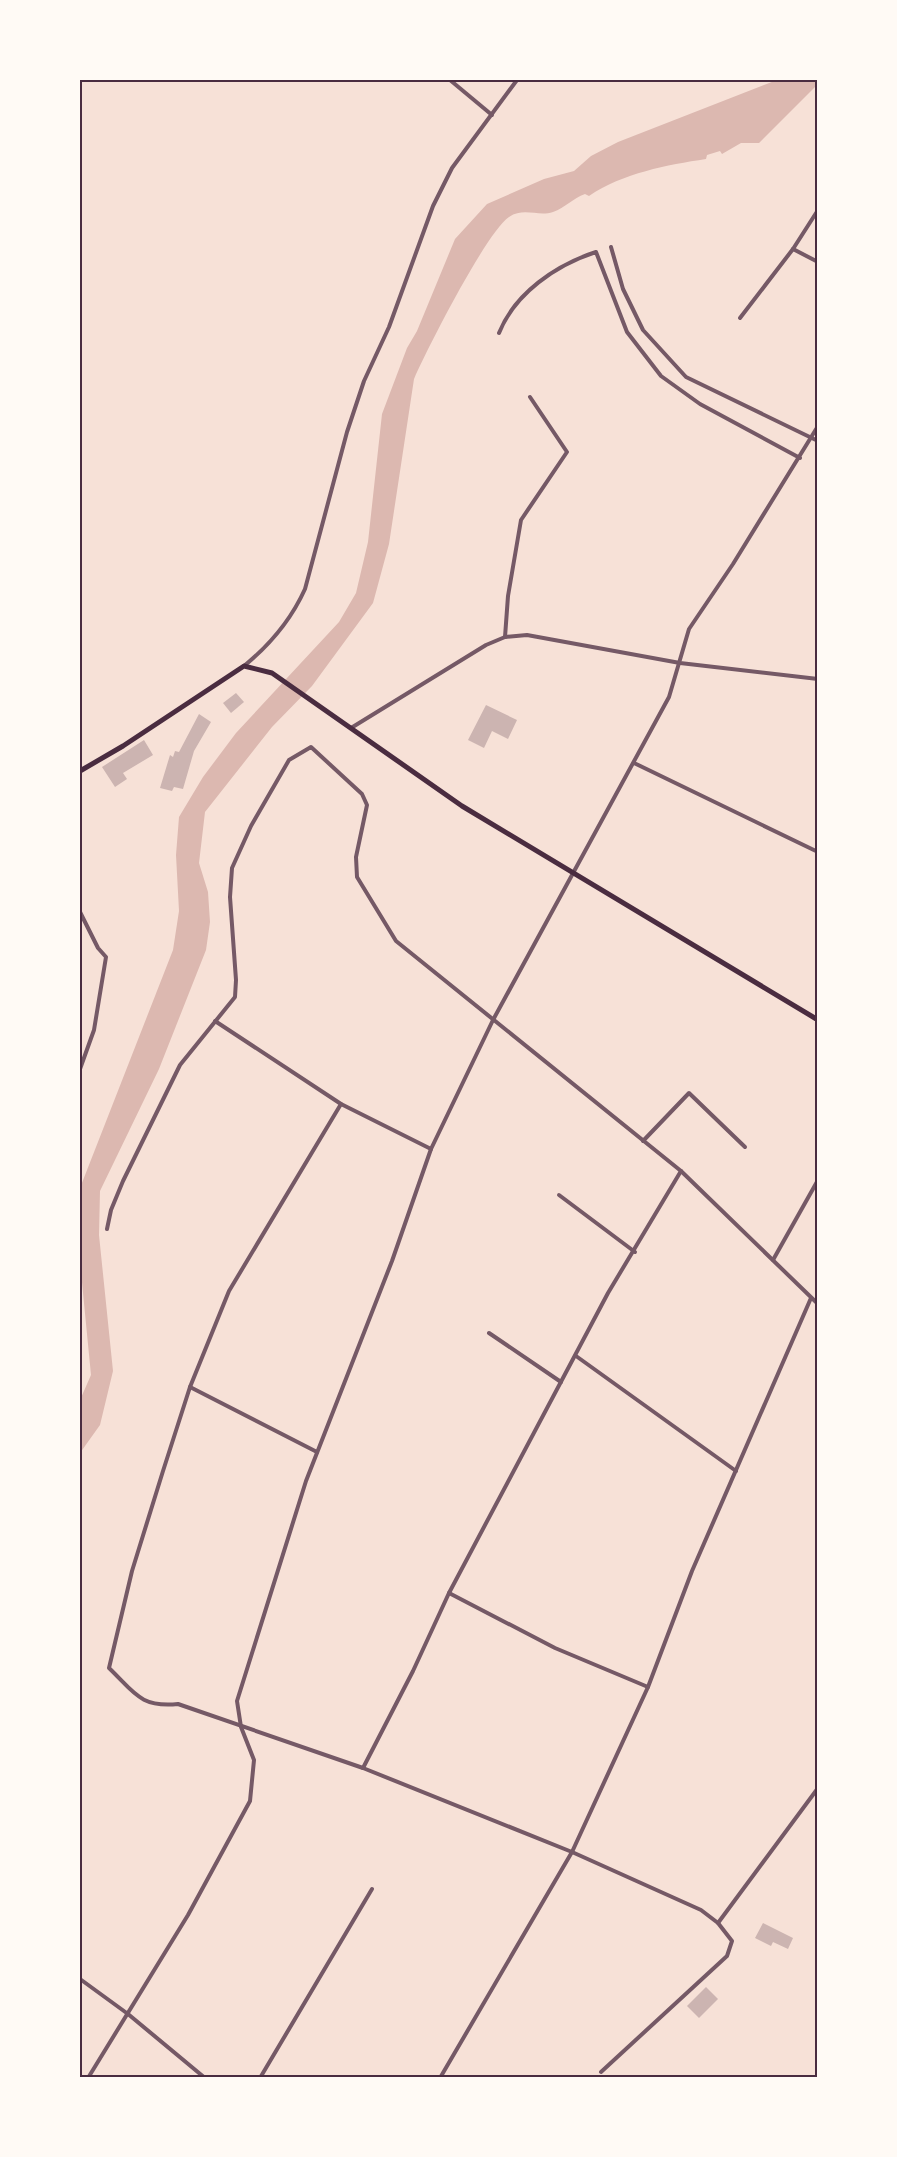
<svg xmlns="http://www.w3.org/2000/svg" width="897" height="2157" font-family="'Nunito Sans',sans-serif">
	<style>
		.water { fill: #dcb8b0 }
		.building { fill: #ccb4b1 }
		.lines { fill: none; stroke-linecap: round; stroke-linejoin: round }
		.minor { stroke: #755966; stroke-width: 4 }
		.secondary { stroke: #4a2c40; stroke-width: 5 }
		.neatline { fill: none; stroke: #4a2c40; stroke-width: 2 }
	</style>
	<rect width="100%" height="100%" fill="#f7e1d7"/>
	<path class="water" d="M777,80H817V85L759,143H741L722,154L720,151L707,155L706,159C667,165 623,173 589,196L585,194C573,198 565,208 553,212C538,217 524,207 509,217C486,233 427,349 414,379L389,544L373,603L312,686L272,727L205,812L199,863L208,892L210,922L206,950L159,1069L100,1191L99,1235L113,1371L100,1425L80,1453V1400L91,1375L80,1262V1188L173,950L179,911L176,855L179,817L203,777L236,733L339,622L356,593L368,542L382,414L407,348L417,331L455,239L487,204L544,179L574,171L591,156L618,142Z"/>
	<g class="building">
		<polygon points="236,693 244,702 231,713 223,703"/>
		<polygon points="486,705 517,720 508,739 492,731 484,748 468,740"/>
		<polygon points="199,714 211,722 194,751 183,789 174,787 172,791 160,788 170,755 173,757 175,751 179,752"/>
		<polygon points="144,740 153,755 123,773 127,779 115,787 102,767"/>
		<polygon points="763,1923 793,1938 788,1949 773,1942 771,1946 755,1938"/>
		<polygon points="706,1987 718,1999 699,2018 687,2006"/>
	</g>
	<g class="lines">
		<g class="minor">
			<polyline points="450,80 492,115"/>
			<polyline points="611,247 623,289 643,330 686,377 818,441"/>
			<polyline points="793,249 818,262"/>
			<polyline points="740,318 793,249 818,210"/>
			<path d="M499,333C515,293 556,265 596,252L627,332L661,376L700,404L800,458"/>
			<polyline points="505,637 508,596 521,520 567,452 530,397"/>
			<path d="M244,666C271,644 291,620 305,589L347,432L364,381L389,327L433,206L452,168L517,80"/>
			<polyline points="351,728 486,645 505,637 527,635 680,663 818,679"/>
			<polyline points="634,763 818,852"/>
			<polyline points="80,912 98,948 106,957 94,1030 80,1069"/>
			<polyline points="215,1021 341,1104 431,1149"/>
			<path d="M341,1104L229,1291L190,1387L163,1471L132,1571L109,1668C134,1692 140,1708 178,1704L363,1768L572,1852L701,1910L718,1923L732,1941L727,1956L601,2072"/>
			<polyline points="643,1141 689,1093 745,1147"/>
			<polyline points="559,1195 635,1252"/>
			<polyline points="107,1229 111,1210 123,1181 180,1065 235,997 236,980 230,897 232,868 251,826 289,760 311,747 362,794 367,805 356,857 357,877 396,941 681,1171 818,1304"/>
			<polyline points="773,1260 818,1180"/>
			<polyline points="489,1333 561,1382"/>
			<polyline points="576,1356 736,1471"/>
			<polyline points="190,1387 317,1452"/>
			<polyline points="449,1593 555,1648 648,1687"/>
			<polyline points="363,1768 413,1671 449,1593 608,1293 681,1171"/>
			<polyline points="718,1923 818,1788"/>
			<polyline points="80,1979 128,2014 205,2078"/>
			<polyline points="88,2078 188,1915 250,1801 254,1760 241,1727 237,1701 306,1481 392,1261 431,1149 493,1020 669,697 689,629 733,564 818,426"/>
			<polyline points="260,2078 372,1889"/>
			<polyline points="440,2078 572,1852 648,1687 692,1571 811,1298"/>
		</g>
		<polyline class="secondary" points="80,771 123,746 244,666 272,673 462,806 818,1020"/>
	</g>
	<rect width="897" height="2157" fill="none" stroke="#fffaf5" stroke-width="162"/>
	<rect x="81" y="81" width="735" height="1995" class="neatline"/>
</svg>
